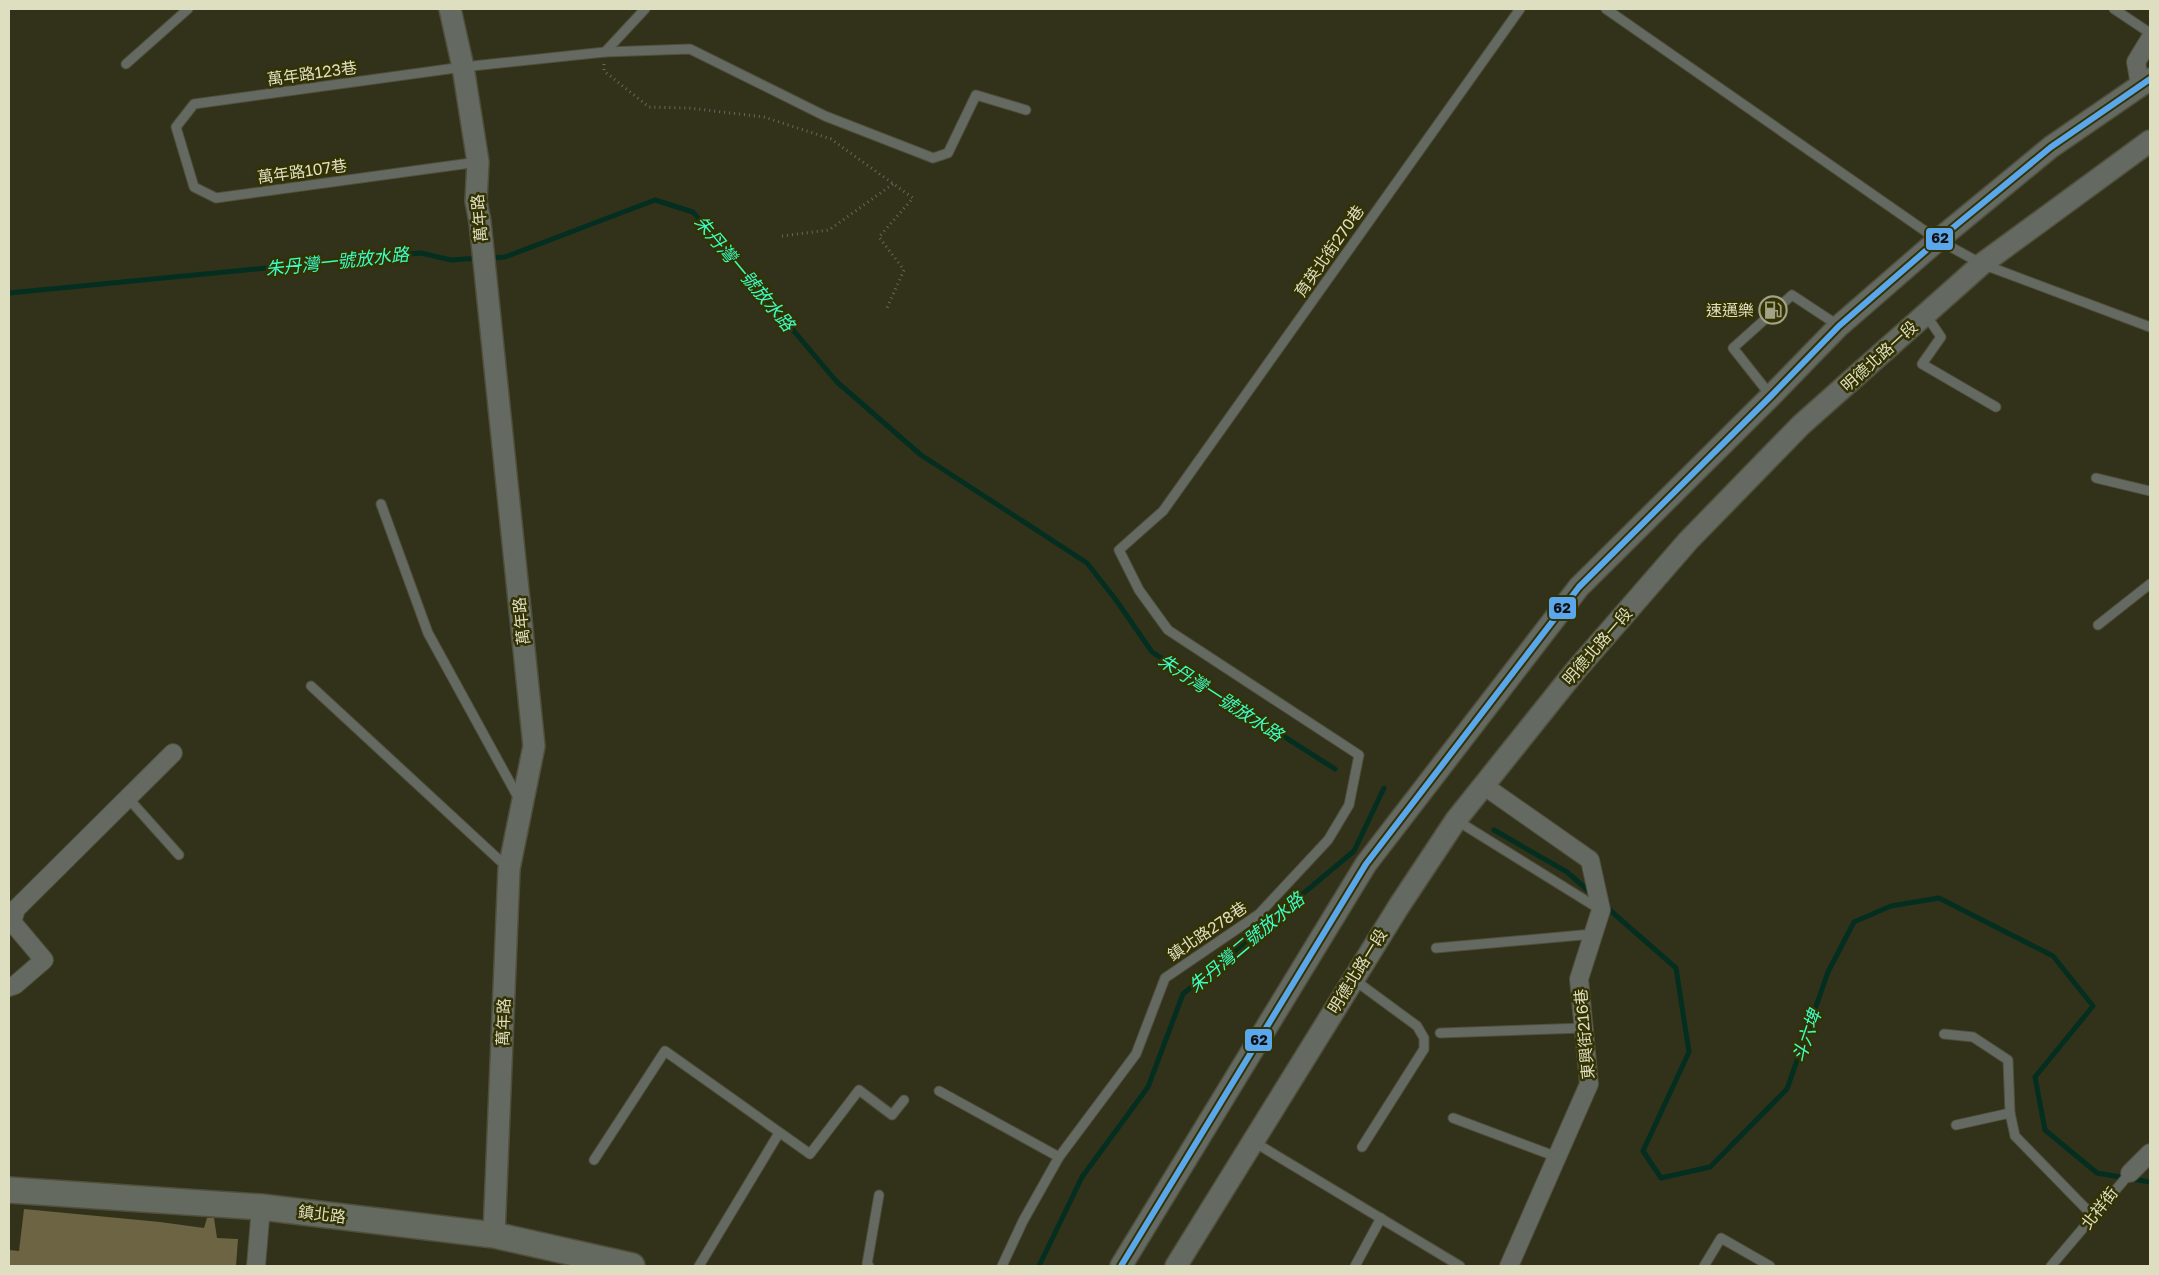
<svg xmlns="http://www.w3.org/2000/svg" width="2159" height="1275" font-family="'Golos Text','Noto Sans TC',sans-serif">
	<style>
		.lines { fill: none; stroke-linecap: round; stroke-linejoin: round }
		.stream { stroke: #042f20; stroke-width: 5 }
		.building { fill: #6c6442 }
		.service-casing { stroke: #4f4f3b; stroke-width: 11 }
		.minor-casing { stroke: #4f4f3b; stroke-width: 20 }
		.tertiary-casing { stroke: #4f4f3b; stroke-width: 24 }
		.secondary-casing { stroke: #4f4f3b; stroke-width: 28 }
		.path { stroke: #65695e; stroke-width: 3; stroke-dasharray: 1 4; stroke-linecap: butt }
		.service { stroke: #646962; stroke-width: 9 }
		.minor { stroke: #646962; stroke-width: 18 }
		.tertiary { stroke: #646962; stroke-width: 21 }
		.secondary { stroke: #656a61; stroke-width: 25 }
		.bus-1-casing { stroke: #333203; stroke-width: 10 }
		.bus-1 { stroke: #5aa8eb; stroke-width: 6 }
		.labels { text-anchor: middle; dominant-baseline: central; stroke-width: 5; stroke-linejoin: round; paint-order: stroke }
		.street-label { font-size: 16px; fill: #dedec1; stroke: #333203 }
		.poi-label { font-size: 16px; fill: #dedec1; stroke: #333203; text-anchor: end }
		.water-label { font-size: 18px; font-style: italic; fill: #3bfec5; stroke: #333203 }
		.line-badge { stroke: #333203; stroke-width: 2 }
		.pale-badge-label { font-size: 14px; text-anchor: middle; font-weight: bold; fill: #111 }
	</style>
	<rect width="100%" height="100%" fill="#32321a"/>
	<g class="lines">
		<g class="stream">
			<polyline points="488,258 505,257 655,200 693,212 837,382 921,455 1087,563 1116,600 1152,652 1335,769"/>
			<polyline points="9,293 421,253 451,260 480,258"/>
			<polyline points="1494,830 1567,872 1592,894"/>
			<polyline points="1604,905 1676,968 1689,1052 1643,1151 1661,1178 1710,1167 1787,1089 1828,972 1854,922 1891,906 1939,898 2053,956 2093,1006 2035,1077 2045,1130 2097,1173 2150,1182"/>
			<polyline points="1039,1266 1082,1177 1148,1087 1183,994 1354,851 1384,788"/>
		</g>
	</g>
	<polygon class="building" points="24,1209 160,1222 204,1228 207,1218 214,1218 217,1238 238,1239 236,1266 9,1266 9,1250 19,1251"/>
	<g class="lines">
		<g class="service-casing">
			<g id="service">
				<polyline points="1606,9 1938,240 1982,264 2150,327"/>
				<polyline points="2114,9 2150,33"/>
				<polyline points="605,52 645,9"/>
				<polyline points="126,64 188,9"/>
				<polyline points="478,162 216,198 194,187 176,127 194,104 463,67 605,52 690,49 825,116 933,158 948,153 976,95 1026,110"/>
				<polyline points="1926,315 1941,337 1922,364 1996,407"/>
				<polyline points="1771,396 1733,348 1792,295 1839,326"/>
				<polyline points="2096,478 2150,491"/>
				<polyline points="381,504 428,633 519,799"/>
				<polyline points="2098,625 2150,584"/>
				<polyline points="311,686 509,869"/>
				<polyline points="128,798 179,855"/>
				<polyline points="1456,820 1601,910"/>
				<polyline points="1436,948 1593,934"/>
				<polyline points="1353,979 1417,1026 1424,1038 1424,1049 1362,1147"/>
				<polyline points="1440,1033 1584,1028"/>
				<polyline points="1944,1034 1973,1037 2008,1060 2010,1113 2015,1136 2094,1217"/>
				<polyline points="939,1091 1059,1157"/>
				<polyline points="1453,1118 1557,1157"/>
				<polyline points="1956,1125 2010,1113"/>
				<polyline points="1254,1142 1460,1266"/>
				<polyline points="594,1160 665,1051 810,1154 859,1090 892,1115 904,1100"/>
				<polyline points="699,1266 779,1133"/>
				<polyline points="869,1266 867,1264 879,1195"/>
				<polyline points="1002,1266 1023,1221 1059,1157 1136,1054 1165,978 1259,914 1328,840 1349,805 1359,755 1168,630 1139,590 1119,550 1163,511 1520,9"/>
				<polyline points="1355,1266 1381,1218"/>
				<polyline points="1704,1266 1721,1238 1770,1266"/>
				<polyline points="2051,1266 2130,1173"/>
			</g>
		</g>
		<g class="minor-casing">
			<g id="minor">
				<polyline points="2140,85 2136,62 2150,39"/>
				<polyline points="1483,785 1590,860 1601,910 1579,979 1589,1084 1509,1266"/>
				<polyline points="9,987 15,985 44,960 12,922 16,909 173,753"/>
				<polyline points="2130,1173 2150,1153"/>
				<polyline points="256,1266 261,1207"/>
			</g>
		</g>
		<g class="tertiary-casing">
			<g id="tertiary">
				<polyline points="450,9 463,67 478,162 476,201 480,222 534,746 509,869 494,1235"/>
				<polyline points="1121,1266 1366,864 1579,587 1771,396 1839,326 1938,240 2051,147 2150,79"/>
				<polyline points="1176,1266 1399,906 1456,820 1576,670 1688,541 1801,425 1982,264 2150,141"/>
			</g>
		</g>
		<g class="secondary-casing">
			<polyline id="secondary" points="9,1190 261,1207 494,1235 632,1266"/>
		</g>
		<g class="path">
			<polyline points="604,64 604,71 649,107 689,108 764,117 831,139 913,198 879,237 904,270 887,308"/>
			<polyline points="782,236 829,230 893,184"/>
		</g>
		<use href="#service" class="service"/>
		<use href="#minor" class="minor"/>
		<use href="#tertiary" class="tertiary"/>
		<use href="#secondary" class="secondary"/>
		<g class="bus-1-casing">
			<polyline id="bus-1" points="1121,1266 1366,864 1579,587 1771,396 1839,326 1938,240 2051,147 2150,79"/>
		</g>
		<use href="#bus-1" class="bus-1"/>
	</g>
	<defs>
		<g id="fuel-ring" transform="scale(1.4375)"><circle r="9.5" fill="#333203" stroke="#a2a287" stroke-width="1.5"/><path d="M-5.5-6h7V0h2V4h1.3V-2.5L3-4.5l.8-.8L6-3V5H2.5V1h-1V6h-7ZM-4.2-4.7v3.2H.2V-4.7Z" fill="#a2a287"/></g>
	</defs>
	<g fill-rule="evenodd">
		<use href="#fuel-ring" x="1773" y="310"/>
	</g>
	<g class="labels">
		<g class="street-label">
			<text transform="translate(312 73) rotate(-8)">萬年路123巷</text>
			<text transform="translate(302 171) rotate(-8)">萬年路107巷</text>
			<text transform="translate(479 218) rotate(-95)">萬年路</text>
			<text transform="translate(1329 251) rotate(-55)">育英北街270巷</text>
			<text transform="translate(1879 356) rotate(-42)">明德北路一段</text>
			<text transform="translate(521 621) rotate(-96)">萬年路</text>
			<text transform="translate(1597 646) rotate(-49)">明德北路一段</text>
			<text transform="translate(1207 931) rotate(-34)">鎮北路278巷</text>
			<text transform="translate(1357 971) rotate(-58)">明德北路一段</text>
			<text transform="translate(503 1022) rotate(-88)">萬年路</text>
			<text transform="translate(1584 1034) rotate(-95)">東興街216巷</text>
			<text transform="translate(2099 1208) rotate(-52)">北祥街</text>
			<text transform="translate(322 1214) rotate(7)">鎮北路</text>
		</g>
		<g class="poi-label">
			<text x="1754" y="310">速邁樂</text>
		</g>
		<g class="water-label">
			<text transform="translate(337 261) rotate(-6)">朱丹灣一號放水路</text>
			<text transform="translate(745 273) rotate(50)">朱丹灣一號放水路</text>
			<text transform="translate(1221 697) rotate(33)">朱丹灣一號放水路</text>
			<text transform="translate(1246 942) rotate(-40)">朱丹灣二號放水路</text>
			<text transform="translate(1806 1036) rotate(-71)">斗六埤</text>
		</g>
	</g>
	<g class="line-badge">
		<rect x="1925" y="227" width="29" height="24" rx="5" fill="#5aa8eb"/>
		<rect x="1548" y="596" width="29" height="24" rx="5" fill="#5aa8eb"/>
		<rect x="1244" y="1028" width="29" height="24" rx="5" fill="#5aa8eb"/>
	</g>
	<g class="pale-badge-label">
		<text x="1940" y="243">62</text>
		<text x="1562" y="613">62</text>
		<text x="1259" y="1045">62</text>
	</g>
	<rect width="2159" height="1275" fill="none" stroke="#dedec1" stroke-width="20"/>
</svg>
